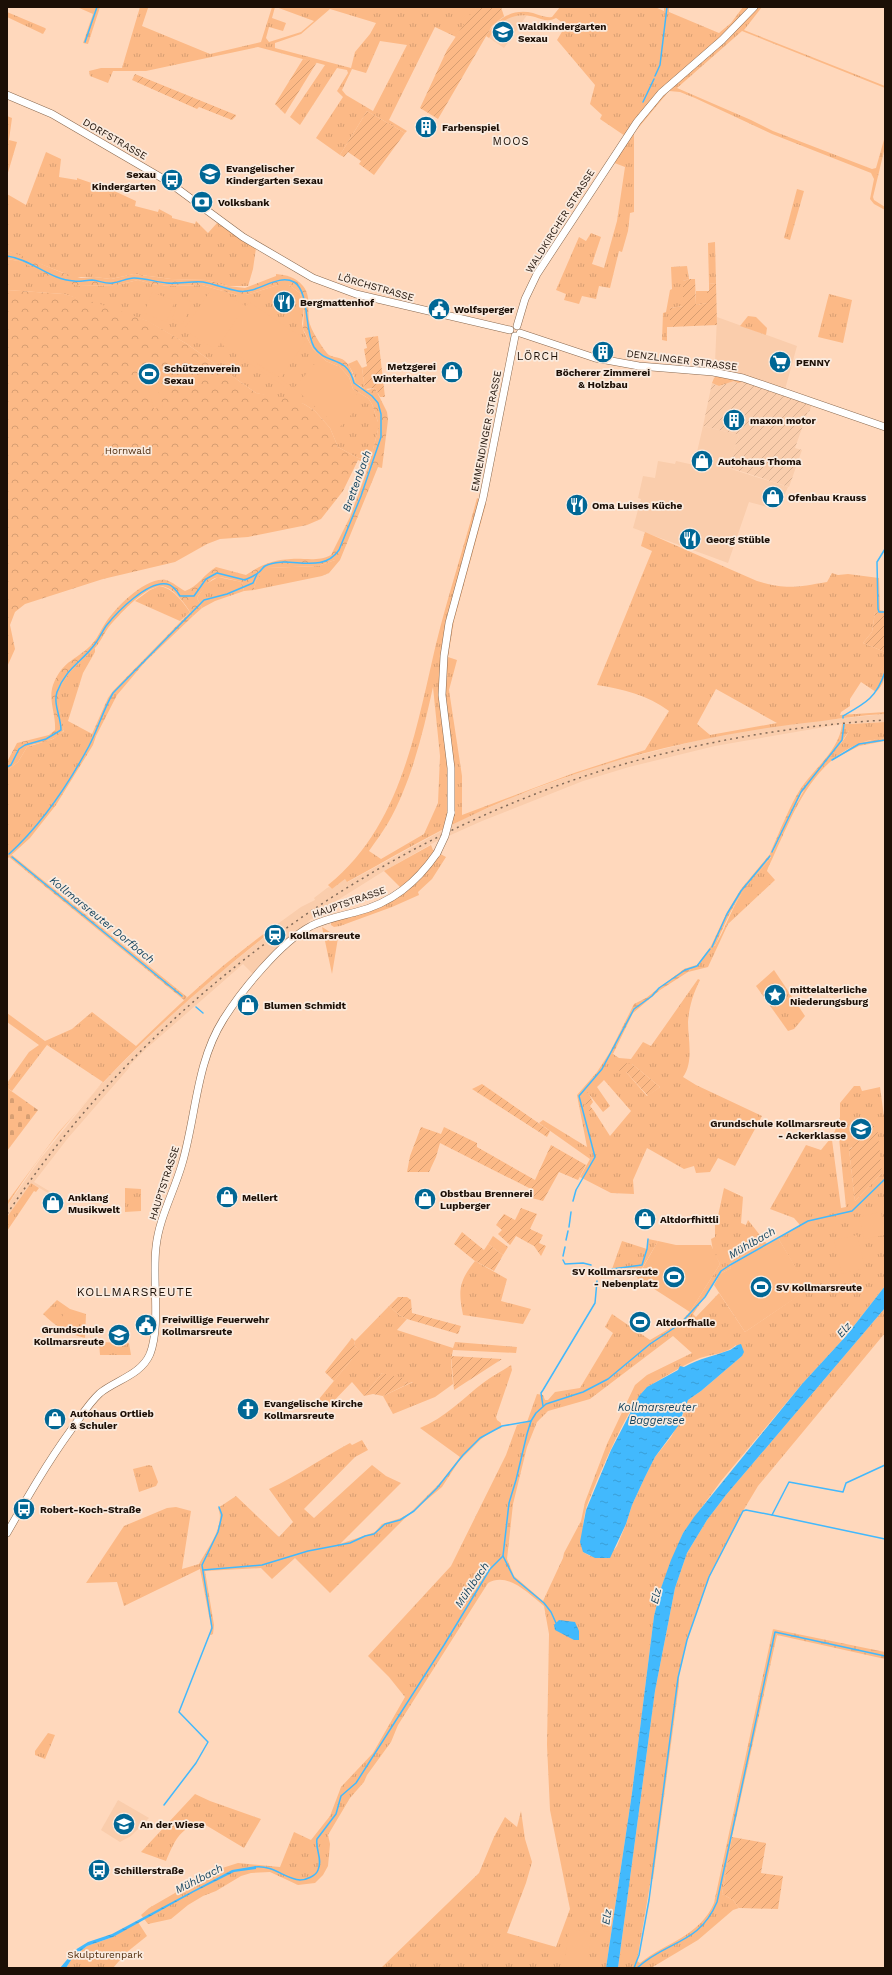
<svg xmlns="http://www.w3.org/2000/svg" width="892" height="1975" font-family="'Work Sans',sans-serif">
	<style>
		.built { fill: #facdac }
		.industrial { fill: url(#industrial-furrows) }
		.grass { fill: url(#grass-tufts); fill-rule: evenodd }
		.forest { fill: url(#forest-crowns) }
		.wetland { fill: url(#wetland-marsh) }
		.cemetery { fill: url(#cemetery-stones) }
		.garden { fill: url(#garden-furrows) }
		.pitch { fill: #fcb986 }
		.water { fill: url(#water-ripples) }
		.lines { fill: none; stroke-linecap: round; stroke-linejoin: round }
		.stream { stroke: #42b9fd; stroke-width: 1.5 }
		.secondary-casing { stroke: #8a694f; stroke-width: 8 }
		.secondary { stroke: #fff; stroke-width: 7 }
		.rail { stroke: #826a58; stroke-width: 1.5; stroke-dasharray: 2 4; stroke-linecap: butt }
		.secondary-bridge-casing { stroke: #8a694f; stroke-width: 8; stroke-linecap: butt }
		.secondary-bridge { stroke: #fff; stroke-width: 7 }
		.labels { text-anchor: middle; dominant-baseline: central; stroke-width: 3.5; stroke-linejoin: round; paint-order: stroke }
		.poi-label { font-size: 10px; font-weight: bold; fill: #1c0f06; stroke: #faebdf; text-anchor: start }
		.street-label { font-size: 10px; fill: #1c0f06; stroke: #faebdf }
		.park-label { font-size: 10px; fill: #522e0e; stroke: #faebdf }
		.neighbourhood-label { font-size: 11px; letter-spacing: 1px; fill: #1c0f06; stroke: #faebdf }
		.water-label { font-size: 11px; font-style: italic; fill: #154560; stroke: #faebdf }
		.quarter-label { font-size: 12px; letter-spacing: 1px; fill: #1c0f06; stroke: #faebdf }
	</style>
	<defs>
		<pattern id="industrial-furrows" width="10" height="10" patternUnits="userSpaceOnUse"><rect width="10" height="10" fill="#facdac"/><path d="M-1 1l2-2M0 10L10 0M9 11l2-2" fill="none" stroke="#d6af92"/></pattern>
		<pattern id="grass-tufts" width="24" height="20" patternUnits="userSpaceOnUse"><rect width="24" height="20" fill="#fcb986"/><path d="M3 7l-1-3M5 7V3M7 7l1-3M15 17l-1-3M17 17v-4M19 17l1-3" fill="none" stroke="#d79e72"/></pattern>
		<pattern id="forest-crowns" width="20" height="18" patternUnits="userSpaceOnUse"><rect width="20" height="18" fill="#fcb986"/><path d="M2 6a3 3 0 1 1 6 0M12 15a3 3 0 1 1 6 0" fill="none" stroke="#d79e72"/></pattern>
		<pattern id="wetland-marsh" width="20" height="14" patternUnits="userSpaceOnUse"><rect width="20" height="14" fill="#fcb986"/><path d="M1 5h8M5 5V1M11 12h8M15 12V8" fill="none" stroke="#d79e72"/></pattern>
		<pattern id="cemetery-stones" width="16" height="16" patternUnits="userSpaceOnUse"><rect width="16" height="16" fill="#fcb986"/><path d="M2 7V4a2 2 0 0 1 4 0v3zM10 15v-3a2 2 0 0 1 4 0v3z" fill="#d79e72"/></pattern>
		<pattern id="garden-furrows" width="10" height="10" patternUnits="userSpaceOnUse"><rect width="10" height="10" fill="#fcb986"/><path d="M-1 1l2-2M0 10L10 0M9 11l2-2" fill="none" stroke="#d79e72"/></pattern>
		<pattern id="water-ripples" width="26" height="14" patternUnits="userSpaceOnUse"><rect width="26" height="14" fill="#42b9fd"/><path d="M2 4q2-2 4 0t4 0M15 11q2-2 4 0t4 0" fill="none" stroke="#399ed7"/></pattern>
	</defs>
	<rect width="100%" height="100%" fill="#ffd8bc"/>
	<g class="built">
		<polygon points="516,15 527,15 504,48 489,38 495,27 503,20"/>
		<polygon points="717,317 797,346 784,393 728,376 730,366 728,362 721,365 715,363"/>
		<polygon points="703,426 739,435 728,468 788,487 779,507 775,509 749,502 728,563 633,528 641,499 638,498 643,476 655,478 658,461 675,464 676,461 694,465"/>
		<polygon points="885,714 885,722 842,724 715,746 629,767 583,781 482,821 435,842 384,871 325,908 321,916 311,919 254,975 243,964 147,1048 130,1065 129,1068 68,1138 34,1182 49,1191 48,1193 31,1183 7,1217 7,1206 41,1158 92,1095 115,1070 161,1025 210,981 273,930 272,928 301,907 315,900 314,898 327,888 329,887 332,889 345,879 348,882 465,818 518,795 600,765 719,735 788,724"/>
		<polygon points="118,1800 149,1818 131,1836 120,1842 101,1830"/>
	</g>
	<polygon class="industrial" points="734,381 745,381 812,404 809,412 808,411 795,448 802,450 789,487 728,467 739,435 703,426 712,383 719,386"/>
	<g class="grass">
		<polygon points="77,7 100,7 88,44 83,43 93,14"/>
		<path d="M140,7L148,8L142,26L210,54L261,42L272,7H275L272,18L286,23L283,31L269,27L266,38L269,42L301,32L314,21L276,7H477L456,37L435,27L389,120L407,131L405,133L367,111L340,155L316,138L343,97L337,91L348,73L347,70L337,68L300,125L290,117L325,65L258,47L146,71H113L108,83L90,76L89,71L101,68H122ZM330,9L376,23L370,34L355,52L351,68L275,48V43L301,34ZM380,41L407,45L373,111L346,95L342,90L352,69L366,73Z"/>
		<path d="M560,7H655L664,11V7H669V12L719,33L731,23L743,7H762L744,30L885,86V88L742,31L677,88L751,120L773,131L872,169L876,168L885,136V147L873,197L874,200L885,207V210L874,204L870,199L874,179L871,173L772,134L695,98L680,92L669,91L634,133V212L630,213L628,231L622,252L619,251L618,255L610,288L599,286L596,299L582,296L579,304L564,300L566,294L556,290L579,237L586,241L591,233L601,237L592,264L604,268L617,221L625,167L612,162L628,138L600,119L602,115L590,104L595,85L557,40L566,25L556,18C549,22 543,20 535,17C514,11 500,20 489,38L486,36C496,19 512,8 533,13C540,15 545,18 552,17Z"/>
		<polygon points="7,12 45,28 46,29 43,34 7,17"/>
		<polygon points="7,116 12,118 9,140 17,142 7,176"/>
		<polygon points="46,152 61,159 59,177 77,180 77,178 112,190 136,201 135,206 158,212 159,209 172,216 172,218 195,224 196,221 208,233 217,223 256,248 253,269 248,286 228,286 207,280 171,279 134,274 111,279 94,277 74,277 7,251 7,194 26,205"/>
		<polygon points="797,189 804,191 790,240 784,238"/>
		<polygon points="715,242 716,283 709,284 708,243"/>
		<polygon points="7,259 19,261 80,286 117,285 138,280 152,284 170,286 202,285 237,295 246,295 278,285 289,285 300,293 304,307 302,324 304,332 313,349 326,361 340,367 349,377 353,389 368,398 372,404 378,422 378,430 370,461 358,458 338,447 330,428 315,411 304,404 256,393 187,344 147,321 64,294 7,290"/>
		<polygon points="687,266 689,279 683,281 683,306 670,308 670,327 667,327 667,341 662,340 663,313 666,312 670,290 672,289 671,267"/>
		<polygon points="696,291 707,291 708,303 696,305"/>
		<polygon points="829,294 852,300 843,343 818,337"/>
		<polygon points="748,316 756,317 767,328 766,335 740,326"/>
		<polygon points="357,360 362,368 365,389 356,383 353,373 348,364"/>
		<polygon points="712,362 721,365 728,362 731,363 728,368 725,370 708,368"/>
		<polygon points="718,375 745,381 738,383 734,381 719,386 712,383 714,378"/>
		<path d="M477,498L486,504L454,621L448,657L457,660L449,690L462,776V815L574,773L645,750L669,711C648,695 622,689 597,685L652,551L641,546L645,532L757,581C786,590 798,587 827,582L832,573L838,575L848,574L879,578L880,610L885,611V613L875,612L872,632L863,643L885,652C885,668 888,681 876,692L861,682L850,699V706L841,712L840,715L885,712V714C864,715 843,718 822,721C699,734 576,765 464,819C424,838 386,861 347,882L345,879L332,889L328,885C401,827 416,729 436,644C448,595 464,547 477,498ZM433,687L440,756L438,803L424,834L381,859L369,851C375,842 382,833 388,823C411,783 423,733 433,687ZM716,689L777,723L710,735L697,724Z"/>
		<polygon points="335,560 340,560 329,573 322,576 254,590 256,580 266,568 318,566"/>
		<polygon points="218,577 242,582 244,591 215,601 202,608 197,598 206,584"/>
		<path d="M159,586C173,588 182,601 190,612L180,621L135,601L150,590Z"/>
		<path d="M95,648V652L83,673L68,721L96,736L93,745L56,805L30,838L7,859V770L18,762L27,747L53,739L64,731C62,721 59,710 59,700C58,678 81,661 95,648Z"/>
		<path d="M885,722V738C876,740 866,740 858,744C808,765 790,822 768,868L767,871L775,880L728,924L708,967L688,972L693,966L697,965L711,946H715C725,930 730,911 742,893C750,880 762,870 771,857L770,854L771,851L773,852C788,820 802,788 825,761C833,752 851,735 850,724Z"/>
		<polygon points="431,845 433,850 446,857 432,879 418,892 419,895 392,907 340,926 334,927 331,925 331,922 386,898 401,888 384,871"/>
		<polygon points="322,927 330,932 339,932 332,974"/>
		<path d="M272,928L273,930C173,1009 75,1097 7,1206V1202L58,1133L103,1082L47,1045L12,1091L7,1088V1083L29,1052L39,1045L7,1022V1013L45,1041L72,1029L92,1012L136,1046C179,1004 223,963 272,928Z"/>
		<polygon points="774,970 805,1016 794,1029 788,1031 756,986"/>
		<path d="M698,979L700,980C693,994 689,1007 688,1022C688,1039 694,1062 683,1077L696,1085L762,1116L735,1166L718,1158L710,1172L696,1173L694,1166L684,1169L647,1148L633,1180L634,1194L611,1193L580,1177L590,1159L539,1123L543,1120L587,1147L577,1095L597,1072L610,1052L619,1058L631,1059L643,1042L651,1046ZM632,1064L660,1087L647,1096L626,1072ZM604,1080L631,1111L610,1136L594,1111L591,1113L588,1093L603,1112L610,1106L597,1087Z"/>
		<path d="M854,1086H860L862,1091L880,1087L885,1124V1286L846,1336L802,1384L721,1481L683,1533L661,1588L654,1616L632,1793L606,1968H381L479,1873L494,1837L505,1817L517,1827L521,1811L525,1839L532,1862L526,1883L507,1933L556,1947L570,1909L550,1810L547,1745L549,1634L544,1606C529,1594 508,1571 488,1583L398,1725L391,1742L367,1775L364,1782L350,1798L328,1835L330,1844L328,1866L323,1875L315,1883L298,1885L270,1872L251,1873L241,1876L216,1891L203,1896L188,1905L171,1919L148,1924L141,1915L149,1908L194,1882L216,1870L238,1863L280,1867L294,1832L311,1840L330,1816L341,1787L373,1753L405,1697L389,1677L368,1656L451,1566L506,1455L517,1425L527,1422L537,1394L543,1395L545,1400H548L555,1392L580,1388L613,1333L605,1327L612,1314L650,1340L679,1323L690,1312L720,1264L713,1251L711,1239L715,1237V1216H718L724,1188L743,1197L741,1223L746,1225L748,1220L767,1244L730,1264L731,1268L720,1274L693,1314L696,1317L719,1293L745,1332L808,1289L778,1238L800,1225L794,1218L770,1209L806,1145L821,1150L830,1139L832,1140L841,1208L846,1207L839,1138L836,1137L834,1133L840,1117V1103ZM869,1138L882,1173L855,1201L849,1149ZM673,1336L692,1353L647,1375L635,1385L607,1444L585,1502L581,1521L564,1553L563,1558L543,1601L514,1576L507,1559L513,1504L527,1447L537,1422L548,1411L590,1399ZM736,1345L742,1356L701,1391L688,1400L684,1407L683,1415L671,1437L655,1457L645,1477L632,1505L626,1524L617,1546L614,1550L602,1558L590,1556L583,1552C583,1538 582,1523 586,1509C593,1488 632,1396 649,1386C665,1377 683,1365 700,1358C712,1354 726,1354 736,1345Z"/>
		<polygon points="31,1183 39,1188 36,1192 34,1191 7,1231 7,1217"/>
		<polygon points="125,1188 141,1189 141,1211 125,1212"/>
		<polygon points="493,1236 508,1247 503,1255 488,1244"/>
		<polygon points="648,1239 658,1241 637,1277 620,1268 612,1269 622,1241 647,1249"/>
		<path d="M475,1261L507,1279L501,1301L531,1309L523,1324L463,1315C458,1290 459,1281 475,1261Z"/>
		<path d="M57,1300L70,1309L86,1314L85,1338C68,1334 55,1326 43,1314Z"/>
		<polygon points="389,1306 399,1315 407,1319 397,1330 453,1348 455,1342 517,1347 516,1353 453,1350 451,1360 453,1384 435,1397 393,1414 383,1396 413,1382 403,1383 382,1373 364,1396 352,1382 327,1408 319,1399 352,1359 362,1354 354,1345 355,1341"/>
		<path d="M885,1308V1333L758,1486L743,1511L709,1577L687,1640L679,1673V1684L653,1879H651L637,1961L640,1963C665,1943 700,1936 714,1903L773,1629L777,1635L732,1837L722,1894L733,1900L739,1908L733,1910L698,1940L651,1968H618L655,1691L675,1588L687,1553L707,1520L726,1495Z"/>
		<polygon points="99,1342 129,1343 131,1355 100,1355"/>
		<path d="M511,1365L512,1370L496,1417L497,1420L501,1423V1428L490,1432L480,1440L459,1461L442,1487L404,1519L330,1593L295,1558L272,1579L261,1568L205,1571L214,1625L213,1634L210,1635L211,1626L200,1569L124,1606L117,1582L86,1583L124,1526L167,1508L176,1507L191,1511L182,1569L199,1564C207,1549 226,1525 218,1508L236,1496L279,1537L293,1522L269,1489C297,1476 322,1458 350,1443L352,1445L362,1440L368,1450L355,1457L304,1509L314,1518L372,1465L386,1476L401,1483L340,1544L375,1532L382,1524L401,1518L410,1513L442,1481L460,1457L420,1428C445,1418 462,1399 483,1383C492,1376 502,1371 511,1365Z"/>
		<polygon points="149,1465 152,1466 158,1482 156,1486 139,1492 133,1469"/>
		<polygon points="48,1733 55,1735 45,1759 35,1755 35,1751"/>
		<path d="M195,1794L210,1801L261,1819L244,1848L199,1821C178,1832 175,1840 166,1861L141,1852Z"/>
		<polygon points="138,1922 147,1936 127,1952 113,1968 66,1968 73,1957 87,1946 113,1937"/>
	</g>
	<path class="forest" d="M7,251L22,256L63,273L81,278L94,277L111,279L134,274L171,279L207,280L228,286L245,288L276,276V274C286,275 296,277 303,286C313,298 305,315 311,327C313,333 325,352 329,355C335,358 342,357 346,362C353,369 352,379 359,386L368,390L375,388L387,412L388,420L382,468L378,467L340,560H335L318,566L267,568L256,580L254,590L244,591L242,582C213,575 214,573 197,598L202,608L193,616C186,606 174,586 160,586C143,588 118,616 108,628C103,635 100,643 94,649C82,661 67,671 61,688C56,701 62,717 64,730C54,743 39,741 27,747L18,762L7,770V762L17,743L49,735L55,730C56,714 48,700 53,685C63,659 78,660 93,643C98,637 101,629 106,622C116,607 146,576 166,580C173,582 179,588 185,591C198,587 204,574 216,567L246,575C261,565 272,560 291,559C306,558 317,562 331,555L350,517L369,465L358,460L343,491L321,519L307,525L248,537L220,539L207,544L175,562L103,579L25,604L15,612L10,625L15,649L7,667V290L64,294L100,304L148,321L187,344L256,393L292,399L304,404L315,411L330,428L338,447L358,458L370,461L378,430V422L372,404L368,398L353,389L349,377L340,367L326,361L313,349L303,329L304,307L300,293L289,285H278L246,295H237L202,285L170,286L152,284L138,280L117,285L80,286L58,281L19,261L7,259Z"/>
	<g class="wetland">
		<polygon points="190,612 193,616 145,662 117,695 96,736 92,734 108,698 113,691"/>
		<path d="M842,724H850V729L839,746L801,794L772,852L771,851C780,831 789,807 801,788C815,768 840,749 842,724Z"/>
		<polygon points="885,738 885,741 859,746 832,760 858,743"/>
		<path d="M770,854V858C762,870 751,880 743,892C731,908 724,926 716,944L713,947L711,946L727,912L741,889Z"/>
		<polygon points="12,855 187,997 184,1000 9,857"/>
		<polygon points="693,966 688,972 660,990 633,1013 613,1054 610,1052 634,1004 646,998 684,969"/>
		<polygon points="773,1629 885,1652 885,1659 777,1635"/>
	</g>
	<polygon class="cemetery" points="7,1088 38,1110 7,1151"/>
	<g class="garden">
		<polygon points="477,7 501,7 504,16 492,26 438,119 420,108 447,50 472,12"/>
		<polygon points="303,59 317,62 285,114 275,104"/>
		<polygon points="135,74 236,115 236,116 232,120 199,107 197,109 132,80"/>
		<polygon points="367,111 405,133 374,175 359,164 361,161 348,152 344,157 340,155"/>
		<polygon points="689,279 695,279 696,305 707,303 707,291 709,291 709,284 716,283 717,325 670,327 670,308 683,306 683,281"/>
		<polygon points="378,336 385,397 380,397 375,388 365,389 362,368 367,366 364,349 367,348 365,338"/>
		<polygon points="875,612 885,613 885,652 863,643 872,632"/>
		<polygon points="625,1063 632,1064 660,1087 648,1096 626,1072 623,1075 617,1068"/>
		<polygon points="482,1084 550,1131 547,1137 472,1089"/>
		<polygon points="588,1092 593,1102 590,1106 594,1111 591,1114 583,1100"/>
		<polygon points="868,1126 877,1126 882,1173 855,1201 849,1149 852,1148 854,1140 869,1138"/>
		<polygon points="421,1127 441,1134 444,1127 477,1143 477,1147 535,1180 551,1145 586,1165 578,1180 559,1172 543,1201 528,1197 531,1189 440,1143 436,1157 429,1172 407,1172 410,1156"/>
		<polygon points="521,1208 537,1214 530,1229 543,1235 539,1243 546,1246 541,1256 534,1246 516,1236 510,1245 498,1234 502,1230 496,1225 504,1214 515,1220"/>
		<polygon points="462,1232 484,1250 488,1244 503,1255 494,1271 475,1261 454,1244"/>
		<polygon points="398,1297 407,1297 411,1300 412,1313 461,1326 458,1334 407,1319 399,1315 389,1306"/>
		<polygon points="352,1338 355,1341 354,1345 363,1354 356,1362 352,1359 334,1381 325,1372"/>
		<polygon points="451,1356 502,1359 454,1390"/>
		<polygon points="382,1373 403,1378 403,1383 414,1381 383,1396 373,1394 364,1396"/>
		<polygon points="732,1837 766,1843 761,1873 783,1876 778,1909 739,1908 733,1900 722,1894"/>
	</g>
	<g class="pitch">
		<polygon points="212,288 246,306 249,302 306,340 281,378 253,361 291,386 289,390 221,344 240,314 216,350 189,333 185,328"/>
		<polygon points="152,292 175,301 166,322 144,313"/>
		<polygon points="181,297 192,302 183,324 172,319"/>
		<polygon points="318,360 364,401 339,428 294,388"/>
		<polygon points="154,376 163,407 154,409 145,379"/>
		<polygon points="881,1212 885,1235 864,1239 859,1217"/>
		<polygon points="857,1235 865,1268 842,1274 834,1240"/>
		<polygon points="778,1238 809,1289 745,1332 714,1285 720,1274 731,1268 730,1265"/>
		<polygon points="658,1241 676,1245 711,1245 720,1264 690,1312 637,1278"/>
		<polygon points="65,1312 81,1321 76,1330 60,1320"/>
		<polygon points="569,1929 591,1932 587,1968 564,1965"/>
	</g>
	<g class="water">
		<polygon points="885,1286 885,1308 726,1495 707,1520 687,1553 675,1588 655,1691 618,1968 606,1968 632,1793 654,1616 661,1588 671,1560 683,1533 694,1517 802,1384 846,1336"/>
		<path d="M741,1344L744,1352L742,1356L701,1391L688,1400L678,1426L655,1457L645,1477L632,1505L626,1524L610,1558H595L583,1552L580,1542L586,1510L611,1450L639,1396L647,1387L678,1370L680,1366L684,1367C700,1358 714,1356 730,1350C734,1348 736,1345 741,1344Z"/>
		<polygon points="559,1620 575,1622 579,1631 579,1640 574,1640 555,1630 554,1625"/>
		<polygon points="256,1866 256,1869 234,1872 194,1892 113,1937 87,1946 73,1957 66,1968 60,1968 75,1950 88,1942 112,1934 232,1870"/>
	</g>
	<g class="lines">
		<g class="stream">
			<polyline points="85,42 97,7"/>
			<polyline points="655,76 660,65 667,7"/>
			<polyline points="643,102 654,79"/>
			<path d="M7,256C31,259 50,280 74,281C80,282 86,280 92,280C100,281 106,284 113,283C120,282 127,278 134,278C145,278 156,282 167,283C179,284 191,281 203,282C215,284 226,289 238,291C256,295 277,273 294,282C310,292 304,330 314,347C326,366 347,354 354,383L372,396L378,403L381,414V437L361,496L339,550C321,576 288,554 265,566C263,567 261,571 258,573C254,576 249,578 245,580L217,573L206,579L194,596H180C177,591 173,585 167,584C148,580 117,612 106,626C102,632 99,639 95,644C82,662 66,668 57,692C53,704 61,717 61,730L46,739L25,745L19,749L11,765L7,767"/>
			<polyline points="885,549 877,562 878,609 879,612 885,612"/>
			<path d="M843,718V716C866,703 876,698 885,672"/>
			<polyline points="832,760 859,744 885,740"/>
			<polyline points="772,852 801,792 842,740 844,724"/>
			<path d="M9,854C42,824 68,785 89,746C98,729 103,710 113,693L204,600L227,594L253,583L257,574"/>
			<polyline points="12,857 182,996"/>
			<polyline points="712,947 727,914 741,891 770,856"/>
			<polyline points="196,1007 203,1013"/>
			<polyline points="573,1201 576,1190 595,1157 579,1096 602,1069 634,1009 652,996 659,988 685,970 697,966 710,949"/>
			<polyline points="569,1227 571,1212"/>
			<polyline points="566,1240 568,1231"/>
			<polyline points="563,1256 565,1247"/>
			<polyline points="563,1260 565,1264 583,1263 591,1265"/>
			<polyline points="612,1269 642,1265 647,1249 648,1239"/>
			<polyline points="543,1406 541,1393 543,1390 595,1303 597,1281"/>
			<polyline points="772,1515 885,1539"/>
			<polyline points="503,1556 514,1578 544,1603 551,1612 556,1623"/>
			<polyline points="203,1570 262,1565 308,1551 350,1543 365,1536 374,1534 385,1524 400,1520 414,1511 437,1488 463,1455 480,1438 502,1426 531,1421"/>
			<polyline points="164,1805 196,1763 208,1742 179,1712 212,1628 202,1565 218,1532 222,1515 219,1507"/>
			<path d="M255,1867C274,1865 285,1879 300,1880C306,1880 316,1876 318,1870C323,1859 315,1849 317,1839L336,1814L341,1796L356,1783L444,1645L490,1569L503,1556L509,1503L516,1480L527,1434L531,1421L536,1413L546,1404L583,1392L608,1379L650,1344L680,1324L705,1297L721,1271L730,1265L808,1221L852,1211L885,1179"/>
			<polyline points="634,1968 639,1955 649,1900 678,1678 687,1640 709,1577 743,1511 746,1510 772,1515 789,1482 843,1492 846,1483 885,1465"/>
			<path d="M637,1968C667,1940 699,1945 717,1902L775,1632L885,1656"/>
		</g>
		<g class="secondary-casing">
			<g id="secondary">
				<polyline points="7,95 52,114 167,181 243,237 313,278 356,294 510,330"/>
				<polyline points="517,326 525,299 537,274 637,122 661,93 722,40 754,7"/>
				<polyline points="520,333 595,358 639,366 713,372 743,378 885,427"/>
				<polyline points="451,813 451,768 442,695 444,656 449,623 483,498 515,336"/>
				<path d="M7,1533C27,1498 47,1463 71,1430C80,1418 88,1404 100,1393C116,1380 141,1375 150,1354C161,1325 152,1279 156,1247C159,1218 174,1192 182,1164C196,1117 196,1063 223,1020C241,991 281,942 311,926C325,919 341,916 356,912C392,903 416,883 437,853"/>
			</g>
		</g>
		<use href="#secondary" class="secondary"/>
		<path class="rail" d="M7,1214C147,1004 365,844 607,769C698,742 790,726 885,720"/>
		<g class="secondary-bridge-casing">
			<polyline id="secondary-bridge" points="437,853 445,836 451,813"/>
		</g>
		<use href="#secondary-bridge" class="secondary-bridge"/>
	</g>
	<defs>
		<g id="school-disc" transform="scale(1.15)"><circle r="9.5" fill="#016795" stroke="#faebdf"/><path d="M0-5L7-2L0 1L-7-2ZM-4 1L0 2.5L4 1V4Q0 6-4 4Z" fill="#fff"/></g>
		<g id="building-disc" transform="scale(1.15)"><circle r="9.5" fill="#016795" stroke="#faebdf"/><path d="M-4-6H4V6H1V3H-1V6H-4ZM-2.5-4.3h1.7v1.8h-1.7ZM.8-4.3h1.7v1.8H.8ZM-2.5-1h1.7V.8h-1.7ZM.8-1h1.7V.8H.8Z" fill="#fff"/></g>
		<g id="bus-disc" transform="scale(1.15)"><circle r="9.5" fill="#016795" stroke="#faebdf"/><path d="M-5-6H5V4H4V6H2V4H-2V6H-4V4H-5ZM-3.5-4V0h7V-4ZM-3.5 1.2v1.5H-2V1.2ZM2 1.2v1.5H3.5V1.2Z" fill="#fff"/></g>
		<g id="bank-disc" transform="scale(1.15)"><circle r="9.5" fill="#016795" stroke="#faebdf"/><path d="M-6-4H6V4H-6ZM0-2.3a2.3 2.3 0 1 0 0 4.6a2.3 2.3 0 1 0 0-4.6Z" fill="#fff"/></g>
		<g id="restaurant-disc" transform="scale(1.15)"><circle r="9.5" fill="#016795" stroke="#faebdf"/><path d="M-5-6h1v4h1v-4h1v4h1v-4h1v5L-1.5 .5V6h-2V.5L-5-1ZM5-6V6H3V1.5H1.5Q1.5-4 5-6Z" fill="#fff"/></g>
		<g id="civic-disc" transform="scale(1.15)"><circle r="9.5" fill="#016795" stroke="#faebdf"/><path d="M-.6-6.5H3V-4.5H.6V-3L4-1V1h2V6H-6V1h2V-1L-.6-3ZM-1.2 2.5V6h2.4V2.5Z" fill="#fff"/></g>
		<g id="supermarket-disc" transform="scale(1.15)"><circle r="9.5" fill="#016795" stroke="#faebdf"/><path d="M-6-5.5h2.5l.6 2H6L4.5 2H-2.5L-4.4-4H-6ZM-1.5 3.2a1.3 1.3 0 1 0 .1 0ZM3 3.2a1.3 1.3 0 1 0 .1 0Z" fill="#fff"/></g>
		<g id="shop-disc" transform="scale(1.15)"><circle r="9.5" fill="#016795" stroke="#faebdf"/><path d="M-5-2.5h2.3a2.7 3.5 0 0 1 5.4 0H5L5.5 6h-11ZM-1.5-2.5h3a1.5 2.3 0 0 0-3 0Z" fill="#fff"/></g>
		<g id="stadium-disc" transform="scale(1.15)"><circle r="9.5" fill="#016795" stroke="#faebdf"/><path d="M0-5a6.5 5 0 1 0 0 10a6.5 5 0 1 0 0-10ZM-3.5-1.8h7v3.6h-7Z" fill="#fff"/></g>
		<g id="station-disc" transform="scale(1.15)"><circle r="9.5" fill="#016795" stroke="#faebdf"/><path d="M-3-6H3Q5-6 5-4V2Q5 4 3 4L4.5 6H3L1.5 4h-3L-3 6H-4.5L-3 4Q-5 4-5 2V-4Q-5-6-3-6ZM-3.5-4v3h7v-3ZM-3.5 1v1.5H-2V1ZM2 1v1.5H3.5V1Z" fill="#fff"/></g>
		<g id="sight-disc" transform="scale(1.15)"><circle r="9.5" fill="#016795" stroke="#faebdf"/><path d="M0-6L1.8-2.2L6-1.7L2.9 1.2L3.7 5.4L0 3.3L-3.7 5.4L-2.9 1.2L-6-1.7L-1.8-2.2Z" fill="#fff"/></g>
		<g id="church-disc" transform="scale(1.15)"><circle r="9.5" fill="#016795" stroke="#faebdf"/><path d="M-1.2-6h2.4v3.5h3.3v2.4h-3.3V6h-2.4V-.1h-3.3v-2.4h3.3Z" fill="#fff"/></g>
	</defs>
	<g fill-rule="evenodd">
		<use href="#school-disc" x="503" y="32"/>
		<use href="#building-disc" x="426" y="127"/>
		<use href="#school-disc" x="210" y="174"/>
		<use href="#bus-disc" x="172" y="180"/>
		<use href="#bank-disc" x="202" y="202"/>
		<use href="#restaurant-disc" x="284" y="302"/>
		<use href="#civic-disc" x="439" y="309"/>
		<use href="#building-disc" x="603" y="352"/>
		<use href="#supermarket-disc" x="780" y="362"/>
		<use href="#shop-disc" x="452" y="372"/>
		<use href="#stadium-disc" x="149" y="374"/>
		<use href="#building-disc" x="734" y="420"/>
		<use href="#shop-disc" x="702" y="461"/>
		<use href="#shop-disc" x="773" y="497"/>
		<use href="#restaurant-disc" x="577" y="505"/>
		<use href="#restaurant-disc" x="690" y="539"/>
		<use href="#station-disc" x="275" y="935"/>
		<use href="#sight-disc" x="775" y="995"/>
		<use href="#shop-disc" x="248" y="1005"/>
		<use href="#school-disc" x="861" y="1129"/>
		<use href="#shop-disc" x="227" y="1197"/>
		<use href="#shop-disc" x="425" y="1199"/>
		<use href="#shop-disc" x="53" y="1203"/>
		<use href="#shop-disc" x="645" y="1219"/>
		<use href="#stadium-disc" x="674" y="1277"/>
		<use href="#stadium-disc" x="761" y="1287"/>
		<use href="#stadium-disc" x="640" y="1322"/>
		<use href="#civic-disc" x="146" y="1325"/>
		<use href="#school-disc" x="119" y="1335"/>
		<use href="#church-disc" x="248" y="1409"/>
		<use href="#shop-disc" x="55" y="1419"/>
		<use href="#bus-disc" x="24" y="1509"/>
		<use href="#school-disc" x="124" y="1824"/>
		<use href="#bus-disc" x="99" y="1870"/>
	</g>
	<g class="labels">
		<g class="poi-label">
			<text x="518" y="26">Waldkindergarten<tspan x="518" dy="12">Sexau</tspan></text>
			<text x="442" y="127">Farbenspiel</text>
			<text x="226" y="168">Evangelischer<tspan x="226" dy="12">Kindergarten Sexau</tspan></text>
			<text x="156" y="174" text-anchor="end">Sexau<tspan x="156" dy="12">Kindergarten</tspan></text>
			<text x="218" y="202">Volksbank</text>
			<text x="300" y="302">Bergmattenhof</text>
			<text x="454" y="309">Wolfsperger</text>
			<text x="796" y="362">PENNY</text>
			<text x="436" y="366" text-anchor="end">Metzgerei<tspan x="436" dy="12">Winterhalter</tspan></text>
			<text x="164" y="368">Schützenverein<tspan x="164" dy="12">Sexau</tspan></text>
			<text x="603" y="372" text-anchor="middle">Böcherer Zimmerei<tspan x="603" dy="12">&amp; Holzbau</tspan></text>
			<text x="750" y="420">maxon motor</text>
			<text x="718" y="461">Autohaus Thoma</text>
			<text x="788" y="497">Ofenbau Krauss</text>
			<text x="592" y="505">Oma Luises Küche</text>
			<text x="706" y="539">Georg Stüble</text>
			<text x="290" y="935">Kollmarsreute</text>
			<text x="790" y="989">mittelalterliche<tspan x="790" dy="12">Niederungsburg</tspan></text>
			<text x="264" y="1005">Blumen Schmidt</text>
			<text x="846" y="1123" text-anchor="end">Grundschule Kollmarsreute<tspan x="846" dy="12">- Ackerklasse</tspan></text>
			<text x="440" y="1193">Obstbau Brennerei<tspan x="440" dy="12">Lupberger</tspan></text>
			<text x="68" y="1197">Anklang<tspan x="68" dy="12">Musikwelt</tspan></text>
			<text x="242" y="1197">Mellert</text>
			<text x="660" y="1219">Altdorfhittli</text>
			<text x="658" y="1271" text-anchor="end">SV Kollmarsreute<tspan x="658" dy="12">- Nebenplatz</tspan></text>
			<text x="776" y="1287">SV Kollmarsreute</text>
			<text x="162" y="1319">Freiwillige Feuerwehr<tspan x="162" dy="12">Kollmarsreute</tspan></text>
			<text x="656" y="1322">Altdorfhalle</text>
			<text x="104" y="1329" text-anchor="end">Grundschule<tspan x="104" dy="12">Kollmarsreute</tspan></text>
			<text x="264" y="1403">Evangelische Kirche<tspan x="264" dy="12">Kollmarsreute</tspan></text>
			<text x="70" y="1413">Autohaus Ortlieb<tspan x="70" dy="12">&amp; Schuler</tspan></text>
			<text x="40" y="1509">Robert-Koch-Straße</text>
			<text x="140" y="1824">An der Wiese</text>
			<text x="114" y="1870">Schillerstraße</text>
		</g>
		<g class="street-label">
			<text transform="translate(115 139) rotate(30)">DORFSTRASSE</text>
			<text transform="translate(560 221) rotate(-58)">WALDKIRCHER STRASSE</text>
			<text transform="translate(376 287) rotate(16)">LÖRCHSTRASSE</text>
			<text transform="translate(682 360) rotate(7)">DENZLINGER STRASSE</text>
			<text transform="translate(486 431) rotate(-79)">EMMENDINGER STRASSE</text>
			<text transform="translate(349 902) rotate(-19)">HAUPTSTRASSE</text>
			<text transform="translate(164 1183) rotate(-72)">HAUPTSTRASSE</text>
		</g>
		<g class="park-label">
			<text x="128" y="450">Hornwald</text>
			<text x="105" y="1954">Skulpturenpark</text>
		</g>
		<g class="neighbourhood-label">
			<text x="511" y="141">MOOS</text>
			<text x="538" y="356">LÖRCH</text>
		</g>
		<g class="water-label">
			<text transform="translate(357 481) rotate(-70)">Brettenbach</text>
			<text transform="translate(102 920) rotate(39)">Kollmarsreuter Dorfbach</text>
			<text transform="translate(752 1243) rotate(-30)">Mühlbach</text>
			<text transform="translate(844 1330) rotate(-49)">Elz</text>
			<text x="657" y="1407">Kollmarsreuter<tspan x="657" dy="13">Baggersee</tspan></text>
			<text transform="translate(472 1585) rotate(-56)">Mühlbach</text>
			<text transform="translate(656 1596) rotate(-77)">Elz</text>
			<text transform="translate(199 1879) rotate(-27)">Mühlbach</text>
			<text transform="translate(607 1917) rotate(-82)">Elz</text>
		</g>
		<g class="quarter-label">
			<text x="135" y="1292">KOLLMARSREUTE</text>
		</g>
	</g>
	<rect width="892" height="1975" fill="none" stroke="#1c0f06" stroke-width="16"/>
</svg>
